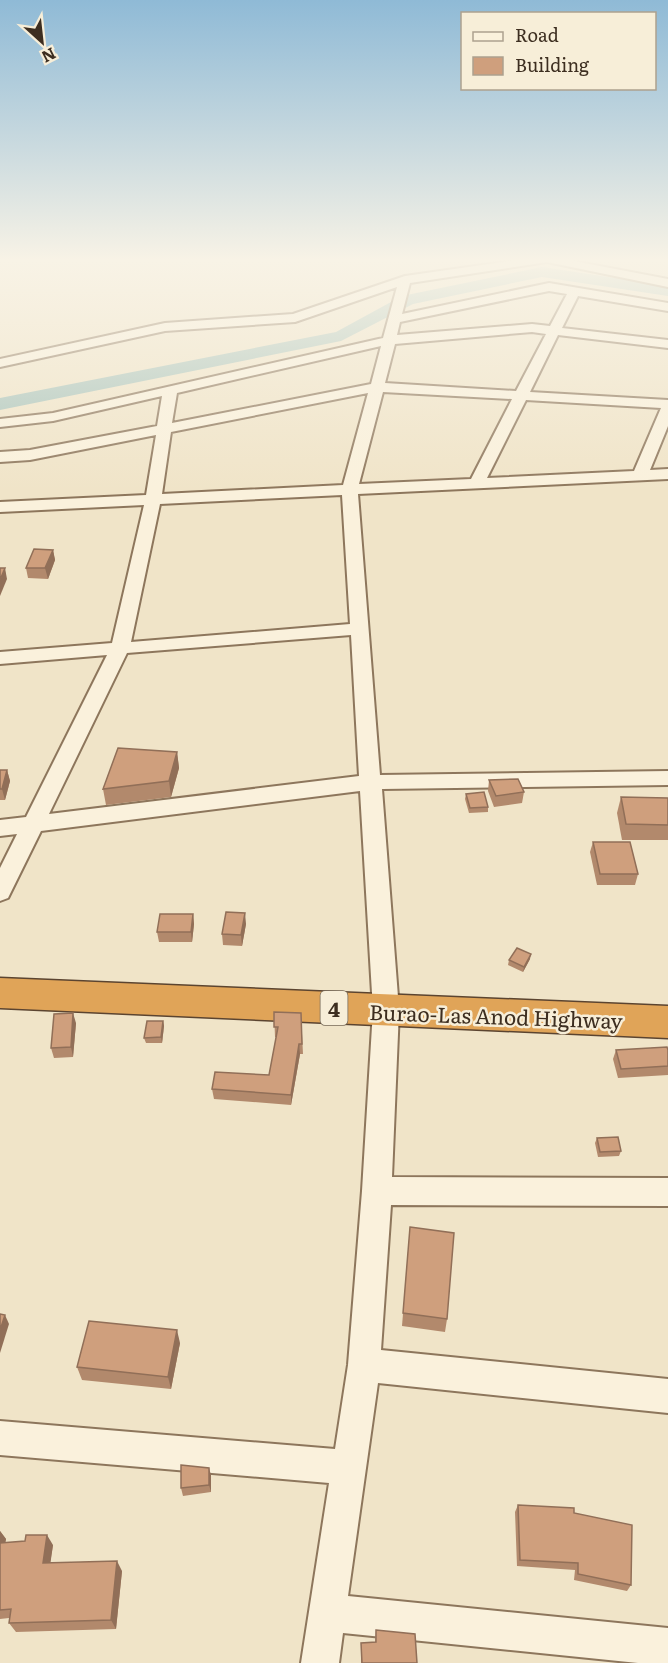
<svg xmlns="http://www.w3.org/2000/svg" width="668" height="1663" font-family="Literata,serif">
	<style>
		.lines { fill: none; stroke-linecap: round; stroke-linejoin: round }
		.river { fill: #a9c4bc; fill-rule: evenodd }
		.minor-casing { stroke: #8d765c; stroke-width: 4 }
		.highway-casing { stroke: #5b4430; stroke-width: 3 }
		.minor { fill: #faf1dc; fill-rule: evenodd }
		.highway { fill: #e0a458; fill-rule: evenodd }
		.wall { fill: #b2896c }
		.shaded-wall { fill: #916f58 }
		.building { fill: #cf9f7d; stroke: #916f58; stroke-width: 1.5 }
		.labels { text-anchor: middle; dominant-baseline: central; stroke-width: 5; stroke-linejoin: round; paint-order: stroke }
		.shield { fill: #f7eed8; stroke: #756857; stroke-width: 1.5 }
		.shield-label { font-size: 20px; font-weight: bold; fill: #3d2e20 }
		.street-label { font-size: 21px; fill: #3d2e20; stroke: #f7eed8 }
	</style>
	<rect width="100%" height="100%" fill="#f0e4c8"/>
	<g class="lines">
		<polygon class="river" points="542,267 668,286 668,296 542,277 413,304 341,341 0,410 0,398 336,332 402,296"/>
		<g class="minor-casing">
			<path id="minor" d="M532,258H558L668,279V287L547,262L410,283L402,314L549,283L668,303V311L578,296L562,328L668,340V348L558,335L530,392L668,400V426L650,470L668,469V479L358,494L380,775L668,771V785L382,789L399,1010L392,1177L668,1178V1206L391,1205L381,1350L668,1379V1413L378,1383L348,1596L668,1628V1663H638L343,1633L339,1663H301L329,1483L0,1455V1421L335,1449L348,1365L362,1191L373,1010L360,791L41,831L8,898L0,901V868L17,834L0,836V820L26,817L107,655L0,664V652L112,643L144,505L0,512V502L146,495L156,435L30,460L0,462V452L30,450L157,426L162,396L53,421L0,427V419L53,413L383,338L397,287L295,322L165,331L0,367V359L165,323L293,314L405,276ZM549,291L567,294L550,326L532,324L397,335L400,322ZM532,332L546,334L516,391L385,383L395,344ZM381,346L371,384L172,423L177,393ZM383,392L512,399L471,479L359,484ZM368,393L343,485L162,494L171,432ZM526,400L661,408L634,471L487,478ZM342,495L350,624L131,642L160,504ZM351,635L359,776L49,814L127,653Z"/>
		</g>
		<g class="highway-casing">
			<polygon id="highway" points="0,978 668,1006 668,1038 0,1008"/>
		</g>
		<use href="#minor" class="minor"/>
		<use href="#highway" class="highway"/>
	</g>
	<g class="wall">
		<polygon points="53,550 55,560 48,579 28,578 26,568"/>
		<polygon points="177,752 179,768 171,797 106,805 103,789"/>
		<polygon points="0,770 7,770 10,781 5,800 0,800"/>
		<polygon points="489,780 524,792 522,803 494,807 488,791"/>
		<polygon points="466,794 488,807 488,812 469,813 465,799"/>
		<polygon points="621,797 668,798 668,840 622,840 617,813"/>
		<polygon points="593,842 638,874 635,885 597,885 590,852"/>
		<polygon points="193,914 194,924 192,942 159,942 157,932"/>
		<polygon points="246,924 242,946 223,945 222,934"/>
		<polygon points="530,959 523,972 508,965 509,960"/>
		<polygon points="274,1012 301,1013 303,1054 300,1054 291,1105 214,1099 212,1089 269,1075 276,1037 275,1037"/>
		<polygon points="163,1021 164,1026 162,1043 146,1043 144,1038"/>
		<polygon points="76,1023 73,1057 54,1058 51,1048"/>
		<polygon points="616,1050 668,1050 668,1075 618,1078 613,1059"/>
		<polygon points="597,1138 621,1151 619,1156 598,1157 595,1143"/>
		<polygon points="410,1227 447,1319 445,1332 402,1326"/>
		<polygon points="180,1343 171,1389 82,1380 77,1367"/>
		<polygon points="211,1475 211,1492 183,1496 181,1488"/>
		<polygon points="518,1505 574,1513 631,1585 627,1591 574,1580 575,1570 517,1566 515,1512"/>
		<polygon points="0,1531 6,1539 5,1542 53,1545 50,1563 122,1571 116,1629 16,1632 9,1623 9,1618 0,1619"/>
		<polygon points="376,1630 417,1663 361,1663 361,1643 375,1642"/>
	</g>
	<g class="shaded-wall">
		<polygon points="53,550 55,560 48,579 45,568"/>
		<polygon points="5,568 7,579 0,596 0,580"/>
		<polygon points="177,752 179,768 171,797 169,781"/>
		<polygon points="7,770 10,781 5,800 2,789"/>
		<polygon points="245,913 246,924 242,946 241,935"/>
		<polygon points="193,914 194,924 192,942 191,932"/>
		<polygon points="531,954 530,959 523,972 524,967"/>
		<polygon points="73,1013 76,1023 73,1057 71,1047"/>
		<polygon points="163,1021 164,1026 162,1043 161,1037"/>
		<polygon points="299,1044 300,1054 291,1105 291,1095"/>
		<polygon points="5,1315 9,1324 0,1353 0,1330"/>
		<polygon points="177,1330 180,1343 171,1389 168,1377"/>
		<polygon points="209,1468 211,1475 211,1492 209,1485"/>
		<polygon points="0,1531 6,1539 4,1552 0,1547"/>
		<polygon points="47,1535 53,1545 49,1573 43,1563"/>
		<polygon points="117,1561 122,1571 116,1629 111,1620"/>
	</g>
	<g class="building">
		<polygon points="34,549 53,550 45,568 26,568"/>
		<polygon points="0,568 5,568 0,580"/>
		<polygon points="118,748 177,752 169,781 103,789"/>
		<polygon points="0,770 7,770 2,789 0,789"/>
		<polygon points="518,779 524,792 496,796 489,780"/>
		<polygon points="484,792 488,807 470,808 466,794"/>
		<polygon points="621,797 668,798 668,825 626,824"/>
		<polygon points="593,842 630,842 638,874 600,874"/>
		<polygon points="226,912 245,913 241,935 222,934"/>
		<polygon points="160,914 193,914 191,932 157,932"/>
		<polygon points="517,948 531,954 524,967 509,960"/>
		<polygon points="274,1012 301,1013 302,1044 299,1044 291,1095 212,1089 215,1072 269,1075 278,1027 274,1027"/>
		<polygon points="73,1013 71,1047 51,1048 54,1014"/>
		<polygon points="147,1021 163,1021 161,1037 144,1038"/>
		<polygon points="667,1047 668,1050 668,1066 621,1069 616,1050"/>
		<polygon points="618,1137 621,1151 600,1152 597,1138"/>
		<polygon points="410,1227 454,1233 447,1319 403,1313"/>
		<polygon points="0,1314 5,1315 0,1330"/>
		<polygon points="89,1321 177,1330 168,1377 77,1367"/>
		<polygon points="181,1465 209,1468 209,1485 181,1488"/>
		<polygon points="518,1505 574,1508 574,1513 632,1525 631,1585 578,1574 578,1563 520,1560"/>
		<polygon points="26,1535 47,1535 43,1563 117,1561 111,1620 9,1623 11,1609 0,1610 0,1543 25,1541"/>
		<polygon points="376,1630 415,1634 417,1663 362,1663 361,1643 376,1642"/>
	</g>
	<linearGradient id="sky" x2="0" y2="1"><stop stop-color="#8fbad6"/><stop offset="0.53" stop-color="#f8f3e6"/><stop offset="1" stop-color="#f8f3e6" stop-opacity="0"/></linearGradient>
	<rect width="668" height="491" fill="url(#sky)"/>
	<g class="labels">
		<rect class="shield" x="320.5" y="991" width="27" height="34" rx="4.5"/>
		<g class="shield-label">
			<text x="334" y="1008">4</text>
		</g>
		<g class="street-label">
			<text transform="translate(496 1015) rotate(2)">Burao-Las Anod Highway</text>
		</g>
	</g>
	<rect x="461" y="12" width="195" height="78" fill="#f7eed8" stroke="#ada18e" stroke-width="1.5"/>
	<rect x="473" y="32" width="30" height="9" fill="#faf1dc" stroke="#ada18e" stroke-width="1.5"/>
	<text x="515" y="42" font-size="18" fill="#3d2e20">Road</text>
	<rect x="473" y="57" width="30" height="18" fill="#cf9f7d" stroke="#ada18e" stroke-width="1.5"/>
	<text x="515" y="72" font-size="18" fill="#3d2e20">Building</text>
	<g transform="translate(42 42) rotate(153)" stroke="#f7eed8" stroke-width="4.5" paint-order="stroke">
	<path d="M0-4.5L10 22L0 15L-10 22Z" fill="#3d2e20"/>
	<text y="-9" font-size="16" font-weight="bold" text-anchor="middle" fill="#3d2e20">N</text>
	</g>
</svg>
